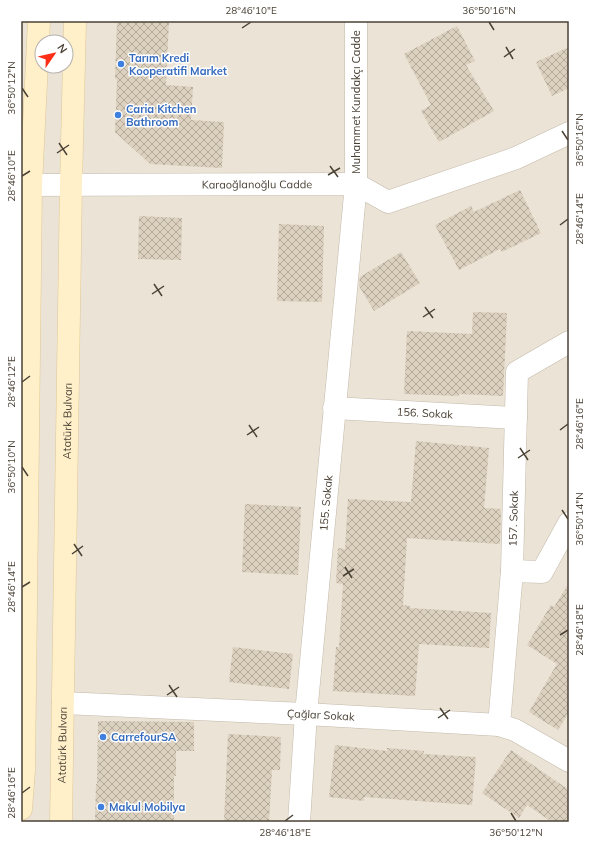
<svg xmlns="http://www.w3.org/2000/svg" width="590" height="843" font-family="Mulish,sans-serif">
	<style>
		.residential { fill: #ebe3d6; fill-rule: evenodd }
		.building { fill: url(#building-cross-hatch) }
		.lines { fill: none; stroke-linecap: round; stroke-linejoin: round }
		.street-casing { stroke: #c3b9aa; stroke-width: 23 }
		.secondary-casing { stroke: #dec795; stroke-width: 23 }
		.street { stroke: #fff; stroke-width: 22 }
		.secondary { stroke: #fff0ca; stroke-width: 22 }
		.ticks { fill: none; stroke: #4b4236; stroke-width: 1.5 }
		.shop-dot { fill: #3f7fe0; stroke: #fff; stroke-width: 1.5 }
		.labels { text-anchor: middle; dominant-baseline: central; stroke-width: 3; stroke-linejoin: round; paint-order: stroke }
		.shop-label { font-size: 11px; font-weight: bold; fill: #366cbe; stroke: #fff; text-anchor: start }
		.street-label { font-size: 11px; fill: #4b4236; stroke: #fff }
		.neatline { fill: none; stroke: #4b4236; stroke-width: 1.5 }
		.ticks-label { font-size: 10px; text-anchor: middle; fill: #4b4236 }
	</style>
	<defs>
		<pattern id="building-cross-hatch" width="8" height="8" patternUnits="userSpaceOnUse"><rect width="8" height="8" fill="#dcd0bf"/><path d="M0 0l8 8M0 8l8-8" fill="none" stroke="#b4aa9c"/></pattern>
	</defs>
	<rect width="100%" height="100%" fill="#f6f1e9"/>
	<path class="residential" d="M21,21H569V822H21ZM42,42H66V66H42Z"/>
	<g class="building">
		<polygon points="117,21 169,21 166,85 193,87 191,120 224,122 222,168 150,164 115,132 117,79 115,79"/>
		<polygon points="457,26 475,61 466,65 494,111 439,142 421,111 431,105 404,54"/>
		<polygon points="569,47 569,88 552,96 536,62"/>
		<polygon points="520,190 541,233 502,252 500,249 459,270 435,225 471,206 474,212"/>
		<polygon points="139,216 182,218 181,260 138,259"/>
		<polygon points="279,224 324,226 322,302 277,301"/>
		<polygon points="401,252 420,283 374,311 359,286 360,277"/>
		<polygon points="473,312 507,313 503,396 459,394 459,396 404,394 407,331 472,334"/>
		<polygon points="416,441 489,448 484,508 501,509 500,544 407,538 403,605 410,606 410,608 491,613 489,648 419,644 415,696 333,691 336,647 339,647 343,584 336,583 338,548 345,549 348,499 411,502"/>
		<polygon points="245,504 301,507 298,575 242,572"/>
		<polygon points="569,583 569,712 558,730 529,712 557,664 527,645 551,605 554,607"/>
		<polygon points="233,647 293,654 289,689 229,682"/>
		<polygon points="98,721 194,722 194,751 176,751 176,776 174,776 174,822 95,822 96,784 97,784"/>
		<polygon points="228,734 281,737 280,770 272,770 269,822 224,822"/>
		<polygon points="335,745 387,751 387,748 424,751 423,754 476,757 472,805 364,797 364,801 329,797"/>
		<polygon points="511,750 569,790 569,822 552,822 527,805 519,818 482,793"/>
	</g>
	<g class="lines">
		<g class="street-casing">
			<g id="street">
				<path id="s1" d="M21,185L356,184L388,202L516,158L569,133"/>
				<path id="s2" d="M334,408L516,418"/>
				<polyline points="512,571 542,572 569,523"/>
				<path id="s3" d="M63,703L306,714L499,725L515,730L569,761"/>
				<path id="s4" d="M499,725L512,571L517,372L569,342"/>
				<path id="s5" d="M299,822L306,714L356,184V21"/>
			</g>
		</g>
		<g class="secondary-casing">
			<g id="secondary">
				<polyline points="21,809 24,770 31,185 39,21"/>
				<path id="s6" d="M61,822L71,184L75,21"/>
			</g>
		</g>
		<use href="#street" class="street"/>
		<use href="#secondary" class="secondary"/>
	</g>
	<path class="ticks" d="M489,22L494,30M242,28L251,22M506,47L513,59M504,57L515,49M22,88L28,97M562,131L568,140M59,143L67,155M57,153L69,145M330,166L338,177M328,175L340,168M22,176L30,171M560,225L568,219M154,284L162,296M152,294L164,286M425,307L433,318M423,317L435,309M22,382L30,376M249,425L257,437M560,430L568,424M247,435L259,427M520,448L528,460M518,458L530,450M22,467L28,476M562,510L568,519M74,544L82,556M72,554L83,546M345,567L352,578M343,576L354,569M22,587L30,582M560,635L568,630M169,685L177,697M167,695L179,687M440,708L448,719M438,718L450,710M22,793L30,787M511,813L516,821M285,821L293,815"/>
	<g class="shop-dot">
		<circle cx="121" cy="64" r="4"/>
		<circle cx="118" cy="115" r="4"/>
		<circle cx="103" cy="737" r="4"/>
		<circle cx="101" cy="807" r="4"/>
	</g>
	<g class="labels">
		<g class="shop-label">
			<text x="129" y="58">Tarım Kredi<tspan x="129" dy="13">Kooperatifi Market</tspan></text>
			<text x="126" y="109">Caria Kitchen<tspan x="126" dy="13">Bathroom</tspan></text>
			<text x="111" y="737">CarrefourSA</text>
			<text x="109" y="807">Makul Mobilya</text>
		</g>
		<g class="street-label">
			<text transform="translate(356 102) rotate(-90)">Muhammet Kundakçı Cadde</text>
			<text stroke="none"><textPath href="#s1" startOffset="236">Karaoğlanoğlu Cadde</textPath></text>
			<text stroke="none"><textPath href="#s2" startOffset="91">156. Sokak</textPath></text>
			<text stroke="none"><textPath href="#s6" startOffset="401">Atatürk Bulvarı</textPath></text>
			<text stroke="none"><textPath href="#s5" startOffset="320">155. Sokak</textPath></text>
			<text stroke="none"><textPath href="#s4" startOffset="207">157. Sokak</textPath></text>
			<text stroke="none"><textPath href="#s3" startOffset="258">Çağlar Sokak</textPath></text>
			<text stroke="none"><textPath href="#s6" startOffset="77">Atatürk Bulvarı</textPath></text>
		</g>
	</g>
	<rect width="590" height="843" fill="none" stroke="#ffffff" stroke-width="44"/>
	<g transform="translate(54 54) rotate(56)"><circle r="19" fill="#ffffff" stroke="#b7b3af"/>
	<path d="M0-3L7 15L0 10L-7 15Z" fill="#ff2f17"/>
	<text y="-6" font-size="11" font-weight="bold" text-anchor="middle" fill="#4b4236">N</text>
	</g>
	<rect x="22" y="22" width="546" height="799" class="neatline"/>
	<g class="ticks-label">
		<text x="251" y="14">28°46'10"E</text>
		<text x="489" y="14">36°50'16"N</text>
		<text transform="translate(11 88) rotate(-90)" y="4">36°50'12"N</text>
		<text transform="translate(579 140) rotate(-90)" y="4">36°50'16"N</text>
		<text transform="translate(11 176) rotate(-90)" y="4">28°46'10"E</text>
		<text transform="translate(579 219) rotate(-90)" y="4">28°46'14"E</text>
		<text transform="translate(11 382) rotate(-90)" y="4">28°46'12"E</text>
		<text transform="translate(579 424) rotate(-90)" y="4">28°46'16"E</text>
		<text transform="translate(11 467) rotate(-90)" y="4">36°50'10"N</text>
		<text transform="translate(579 519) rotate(-90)" y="4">36°50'14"N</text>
		<text transform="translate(11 587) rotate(-90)" y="4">28°46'14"E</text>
		<text transform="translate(579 630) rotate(-90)" y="4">28°46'18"E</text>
		<text transform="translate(11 793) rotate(-90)" y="4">28°46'16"E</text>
		<text x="285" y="836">28°46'18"E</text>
		<text x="516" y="836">36°50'12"N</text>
	</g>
</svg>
